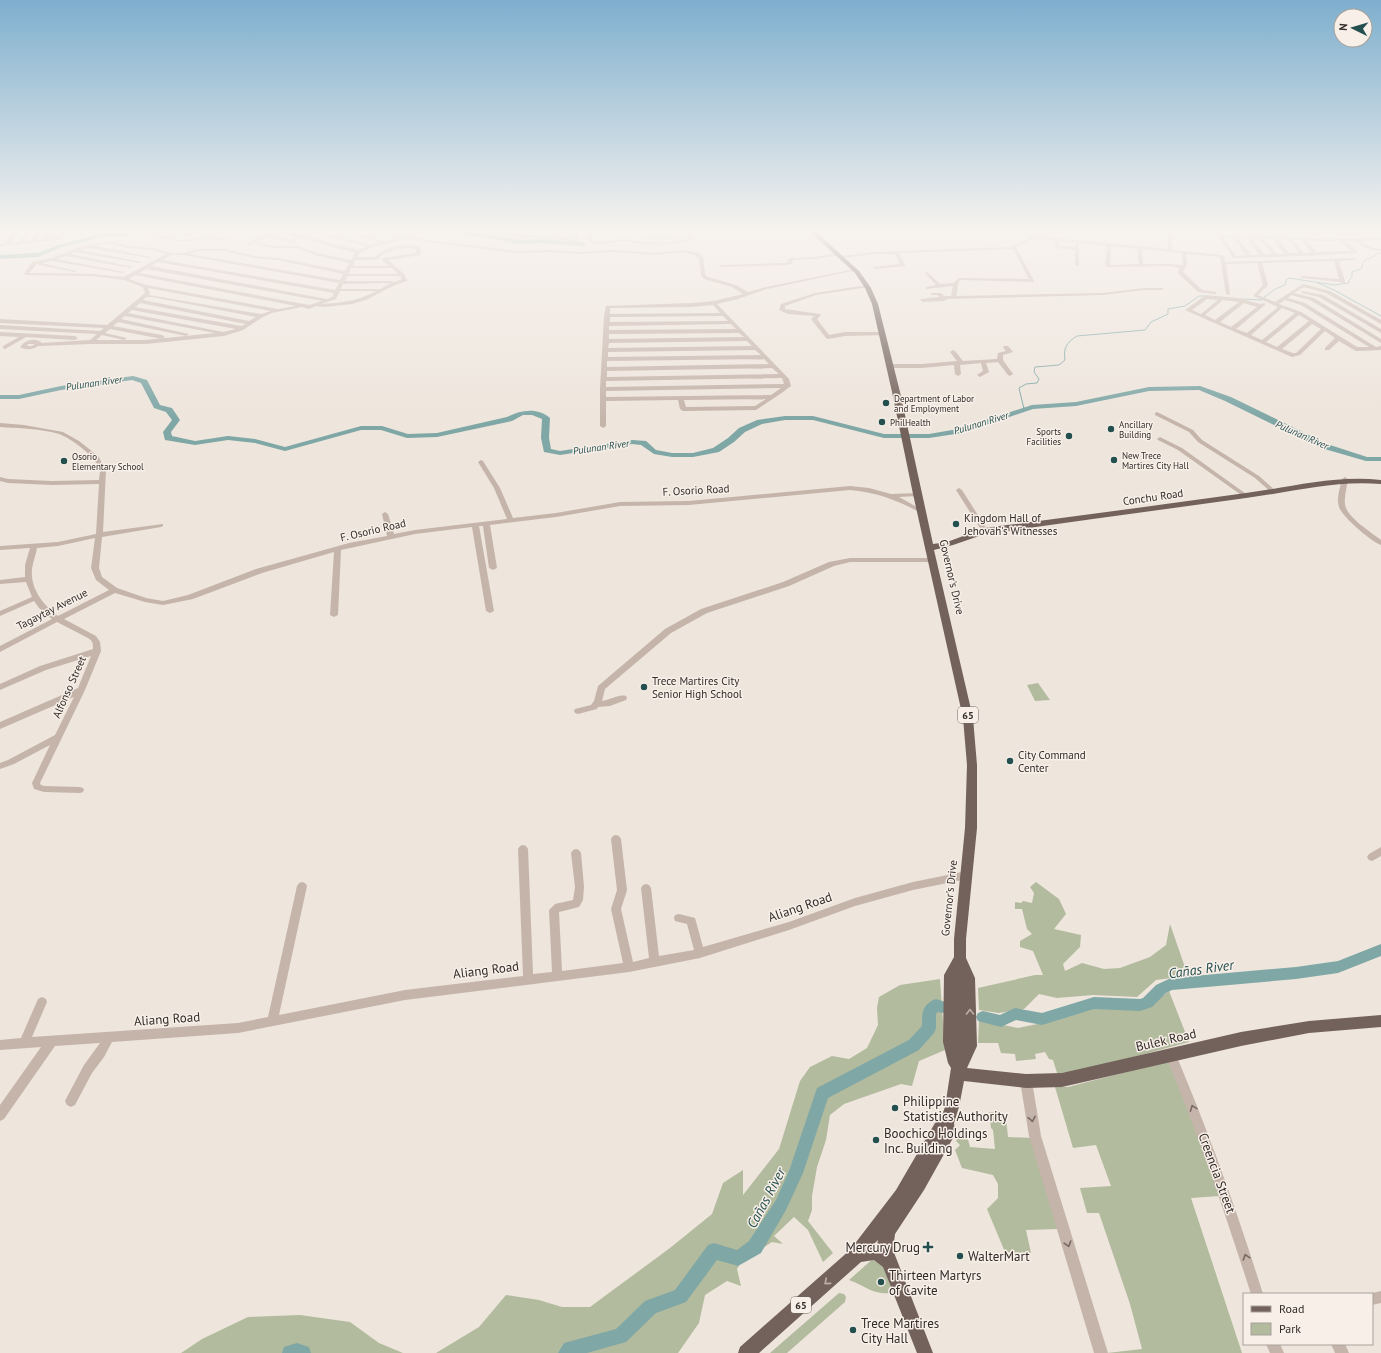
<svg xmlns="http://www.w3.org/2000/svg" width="1381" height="1353" font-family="'PT Sans',sans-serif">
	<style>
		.green { fill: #b3bb9e }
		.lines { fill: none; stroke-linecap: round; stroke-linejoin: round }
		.stream-far1 { stroke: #7fa7a6; stroke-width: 1 }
		.stream { stroke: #7fa7a6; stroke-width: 1.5 }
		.river { fill: #7fa7a6; fill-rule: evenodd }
		.minor { fill: #c5b4aa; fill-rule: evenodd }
		.major { fill: #73625b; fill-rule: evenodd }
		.oneway { stroke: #bcb0a9 }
		.oneway2 { stroke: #756962 }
		.poi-dot { fill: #234f4f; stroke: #f7efe8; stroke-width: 1.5 }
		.labels { text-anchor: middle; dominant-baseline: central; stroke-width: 3; stroke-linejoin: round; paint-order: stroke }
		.far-poi-label { font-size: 9px; fill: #332b28; stroke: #f7efe8; text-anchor: start }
		.far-water-label { font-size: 10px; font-style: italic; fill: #234f4f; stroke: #f7efe8 }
		.shield { fill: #f7efe8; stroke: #6e6662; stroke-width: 1 }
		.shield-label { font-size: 10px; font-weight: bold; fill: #332b28 }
		.street-label { font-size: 11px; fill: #332b28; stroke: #f7efe8 }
		.poi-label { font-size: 11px; fill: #332b28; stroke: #f7efe8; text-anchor: start }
		.near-street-label { font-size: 13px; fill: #332b28; stroke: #f7efe8 }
		.near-poi-label { font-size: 13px; fill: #332b28; stroke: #f7efe8; text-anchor: start }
		.near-water-label { font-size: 14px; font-style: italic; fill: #234f4f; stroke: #f7efe8 }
	</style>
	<rect width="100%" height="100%" fill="#eee5dc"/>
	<g class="green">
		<polygon points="1038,683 1050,700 1035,701 1027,685"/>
		<polygon points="1036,882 1059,899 1066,914 1054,929 1081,935 1080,947 1063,964 1065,971 1082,963 1104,969 1120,968 1150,957 1166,945 1170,924 1188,976 1156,980 1137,997 1093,995 1057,998 1039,994 1024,1009 999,1013 979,1010 978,988 1035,975 1043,975 1033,951 1020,947 1020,941 1032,934 1027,929 1022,909 1015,909 1015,902 1021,903 1023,901 1032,903 1034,893 1030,887"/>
		<polygon points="940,979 945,1050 919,1061 912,1086 901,1084 844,1104 830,1115 826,1140 817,1167 812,1196 812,1210 808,1221 833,1253 823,1262 808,1230 794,1217 774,1236 783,1244 772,1242 741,1262 737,1269 741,1286 727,1281 705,1295 699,1323 678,1353 436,1353 479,1327 506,1295 539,1300 562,1307 590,1307 670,1248 712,1214 723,1183 743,1170 743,1195 779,1149 800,1081 810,1067 832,1056 849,1059 867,1048 878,1025 877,1008 879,997 900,985"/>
		<polygon points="1169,991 1189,1042 1089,1069 1058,1076 1053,1060 1049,1059 1045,1052 1035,1054 1036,1059 1016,1061 1015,1054 1001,1053 998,1043 978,1043 979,1020 1018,1028 1037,1024 1096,1007 1135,1009 1149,1007"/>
		<polygon points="1168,1061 1189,1110 1220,1196 1191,1198 1242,1353 1107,1353 1142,1349 1130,1304 1099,1213 1087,1213 1080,1188 1111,1186 1096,1145 1073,1148 1055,1087 1068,1087"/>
		<polygon points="989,1112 997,1112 1006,1118 1008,1137 1033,1138 1058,1229 1026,1230 1031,1253 1005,1252 987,1209 998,1198 998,1184 993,1175 962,1168 955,1150 960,1145 956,1141 960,1130 966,1132 970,1147 995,1149 993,1130 991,1128"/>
		<path d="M875,1257L882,1263L893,1293C872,1295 868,1287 849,1280Z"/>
		<polygon points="839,1293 844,1294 846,1297 845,1302 787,1353 770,1353"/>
		<polygon points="300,1315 350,1322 379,1343 403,1353 181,1353 202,1339 248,1317"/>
	</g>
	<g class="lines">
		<g class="stream-far1">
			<polyline points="1318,283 1334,290 1381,316"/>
			<polyline points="1241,299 1261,300 1275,289 1285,285 1286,280 1289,278 1334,285 1349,283 1349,280 1352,277 1352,272 1361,269 1364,261 1375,256 1376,254 1381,253"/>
			<path d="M1024,409L1019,388L1026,384L1037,383L1039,379L1034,372L1035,367L1059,365L1065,360C1063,348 1067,342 1077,336L1145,330L1151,322L1168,314V309L1185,306L1199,296H1207"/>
		</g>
		<polyline class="stream" points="1024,408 1024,409"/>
		<g class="river">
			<polygon points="136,230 146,230 122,237 102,236 91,240 62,247 38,257 0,259 0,255 38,253 58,245 87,238 101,232 122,233"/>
			<polygon points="445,230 458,230 519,240 539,239 583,242 586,244 583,246 539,243 519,244"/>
			<path d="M133,376L147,380L160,405L172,408L180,420L171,432L172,436L195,441L228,436L255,439L285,447L361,426H382L408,434L437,433L507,417C520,410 538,407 550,418L549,438L551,449L560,451L632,440L646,441L656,450L672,453H693L713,448L728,438L739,428L757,420L785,416H813L884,434H929L958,429L1032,405L1076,402L1149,387L1200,386L1231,397L1327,444L1367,457H1381V461H1366L1321,448L1225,401L1199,390L1149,391L1076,406L1033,409L962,433L929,438H884L813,420H785L762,424L745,432L734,442L719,452L693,457H672L654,454L641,445L632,444L560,455L544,452L541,438L542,419L532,415H523L512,421L437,437L407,438L381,430H361L285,451L255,443L228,440L195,445L165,440L163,432L172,420L166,412L154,408L141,383L132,380L61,390L19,399H0V395H19L61,386Z"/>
			<polygon points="1381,944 1381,956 1338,973 1296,979 1172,990 1166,993 1152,1007 1140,1011 1094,1009 1042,1025 1016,1020 1001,1027 978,1021 976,1017 978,1013 983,1011 1000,1015 1015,1008 1042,1013 1094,997 1140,999 1143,998 1156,985 1171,978 1296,967 1338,961"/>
			<path d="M936,999L948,1003L950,1007L948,1011L943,1013L938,1012L936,1014V1028L934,1033L919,1050L828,1098L803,1173L786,1210L761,1253L738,1266L717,1260L686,1302L656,1313L626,1342L587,1353H558L564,1343L616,1329L645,1301L675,1290L708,1245L714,1243L737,1250L749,1241L776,1200L789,1171L817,1088L909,1040L922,1026C922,1013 922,1004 936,999Z"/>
			<polygon points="297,1343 309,1347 311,1353 282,1353 284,1347"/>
		</g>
		<g class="minor">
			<polygon points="2,230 6,230 0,237 0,233"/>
			<polygon points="15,230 19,230 10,243 20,242 27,230 31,230 24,241 31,240 38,230 42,230 36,240 43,239 50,230 54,230 48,239 57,238 62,230 66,230 65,232 91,230 88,233 63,235 59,240 0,246 0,244 5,243"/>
			<polygon points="162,230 175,230 192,234 188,237 186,236 187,235 168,232 152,235 173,237 181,240 205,237 221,238 241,230 247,230 222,240 205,239 181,242 172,239 148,237 146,236 150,232"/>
			<polygon points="209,230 214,230 212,232 218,234 216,235 205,234 205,232"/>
			<path d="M311,230L371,245L379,242L339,230H346L384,241L399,238L371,230H378L402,236V237H406L516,251L551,250L582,252L613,250L655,253L684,250L698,253L703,256L705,275L708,277L736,285L748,292L766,287L855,269L857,270L767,289L738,299L717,304L789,379L791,386L790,387L788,388L783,392L756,410L683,411L680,409L678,400L606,401V426L603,428L600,426V389L604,316L606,306L692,303L714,301L743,294L732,287L704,279L701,275L699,258L694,255L684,252L655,255L613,252L582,254L551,252L516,253L406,239L373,247L360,253L357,257H374L387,249L401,245H413L420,247L421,255L388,260L404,274L407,280V281L393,286L366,300L352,304L325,307L316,306L309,309L302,307L272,313L263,317L243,330L224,336L146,344H91L38,346C33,350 25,350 20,347C25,340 35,337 42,343L90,340L97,334L0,329V325L100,331L104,328L0,323V319L107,325L145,293L143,287L124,280L92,276L26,275L24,274L32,262L52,258L80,247L110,241L127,246L153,248L170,253H183L198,249H224L254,256L278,258L345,271L349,263L315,255L297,248H274L253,244L248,246L246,245C256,236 275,230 289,232C295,232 299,234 305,234V236L358,250L367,246L310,232ZM284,234L297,237L289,240L271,236ZM267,237L290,243L301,238L355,253L351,260L318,253L298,246H274L257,242ZM110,243L127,248L153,250L166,254L124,277L92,274L29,273L37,264L39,265L75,272L77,271L41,263L52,261L122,273L124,272L57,259L65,256L131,268L133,267L70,254L75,252L140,263L142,262L80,250L90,248L149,258L151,257L96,246ZM407,248L416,249V253L382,258V260L389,266H353L355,260H374L380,259V256L396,249ZM198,251H224L254,258L278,260L343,274L340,280L189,254ZM171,255H183L339,283L335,290L162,260ZM158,262L334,293L332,297L327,299L151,266ZM351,268H392L398,274H349ZM147,269L322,301L309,305L139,273ZM135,275L296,306L278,309L146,285L129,279ZM347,276H400L402,279L394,282L392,281H345ZM391,283L380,289H341L343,284ZM148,288L271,311L261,314L149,295L150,293ZM340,291H376C359,301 341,303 321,304L336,299ZM146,297H152L256,317L249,321L143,300ZM140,303L246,324L241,326L135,307ZM713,305L720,313L610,314V308L692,307ZM132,310L236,329L223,332L128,313ZM125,316L215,333L146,340H96L102,335L124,340L127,338L105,333L110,329L162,339L165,337L162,335L113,326L118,322L186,336L189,334L121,319ZM723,316L728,321L610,322V317ZM731,324L736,329L609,330V326ZM739,333L744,337L609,339V334ZM747,341L752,346L608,348L609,343ZM28,344H35L32,346H27ZM755,350L761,355L608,357V352ZM764,359L769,364L607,367V361ZM772,368L779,374L607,377V371ZM782,378L784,384L606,387V381ZM781,388L771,395L606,397V391ZM766,399L755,406L686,407L684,400Z"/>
			<polygon points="474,230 574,238 573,230 577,230 579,240 577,241 501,236"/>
			<path d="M586,230L680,231V233H591L593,241L601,242L625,239L645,242L668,243L687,239L690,230H694L691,241C675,244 660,246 644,244C638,244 632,242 626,241C614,241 600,248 589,242Z"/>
			<path d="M1036,230H1040L1035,236L1168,249L1167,233L1169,232L1171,233L1172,250L1222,255L1224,256L1225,262L1356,258V259L1354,260L1339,261L1345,281V284H1343L1340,282L1302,278L1300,277L1302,276L1339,279L1334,261L1262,263L1268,285L1258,295L1275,302L1303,284L1330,291L1381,320V324L1326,293L1304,287L1294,293L1314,298L1381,339V343L1310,300L1291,295L1288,298L1305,303L1376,347L1381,346V350L1356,351L1339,341L1329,350H1325V348L1335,338L1325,331L1300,355L1292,357L1185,310L1206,295L1238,298L1260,304L1265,303V305L1236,329L1247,333L1278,307L1253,296L1263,285L1257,263L1226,264L1230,294L1228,295L1226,294L1220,257L1186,254L1187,265L1183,272L1202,290L1216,292V294H1214L1198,292L1178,273V272L1180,268L1170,266L1107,267L1105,266L1107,246L1078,243L1079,244V265L1077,266L1075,265V250L1055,248L1054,240L1033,238L1031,241L1016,247L1034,281V282L960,280C956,286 959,291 956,296L1103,293L1144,288H1162L1164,289L1162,290H1144L1103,295L947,299L944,301L923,302L920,300L921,299L939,297L938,295H931V293H941L944,296H951L953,286L926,289V287L936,285L925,273L927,272L940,284L953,283L959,278L1029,279L1013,249L899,253L905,265V266L875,269L873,268V267L900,264L895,254H874L842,258L840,257L842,256L874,252L1010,247L1027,239ZM1058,241L1077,243L1075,244V247L1059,246ZM1111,246L1137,249L1139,264L1110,265ZM1142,249L1182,253L1183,265L1170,264H1143ZM1207,299L1218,300L1201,314L1192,310ZM1223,300L1239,302L1215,320L1205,315ZM1285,300L1301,305L1369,347H1357L1301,312L1279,304ZM1244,303L1257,307L1231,327L1220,322ZM1282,308L1295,313L1262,340L1251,335ZM1299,315L1309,321L1277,347L1266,342ZM1312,324L1321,329L1296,353H1293L1282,349Z"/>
			<polygon points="1251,230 1320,233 1322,234 1320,235 1252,232 1250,231"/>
			<polygon points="1381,232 1381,234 1340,235 1338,234 1340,233"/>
			<path d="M1220,235L1328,239L1381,238V240L1361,241L1370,247L1381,249V251L1367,249L1355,241H1345L1357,251V253L1303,256L1235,258H1233L1218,236ZM1223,237L1233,238L1246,255L1236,256ZM1238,238H1247L1259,255H1251ZM1252,239H1259L1273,254H1264ZM1264,239H1273L1284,254H1277ZM1278,239L1288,240L1299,253H1289ZM1293,240H1302L1311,252L1304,253ZM1307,241H1340L1351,251L1316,252Z"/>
			<polygon points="646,237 676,237 678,238 676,239 644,239 644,238"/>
			<polygon points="838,253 840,253 840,255 815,259 793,260 792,264 787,265 721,267 719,266 721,265 787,263 788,259 792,258 815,257"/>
			<polygon points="867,285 869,285 869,287 816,295 785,306 785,309 820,314 821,315 817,319 829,335 845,332 883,332 886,334 885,335 845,336 828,339 826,338 811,319 814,316 788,314 779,310 781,304 815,293"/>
			<polygon points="1302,291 1323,295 1381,329 1381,333 1319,297 1302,293"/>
			<polygon points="0,332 75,336 78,338 75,340 26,337 5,349 3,348 3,346 19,337 0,336"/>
			<polygon points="1004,346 1008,346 1013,352 1003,355 1003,360 1013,374 1010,376 1008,375 998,362 986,363 989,372 980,377 977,375 983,371 981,363 960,365 961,374 958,376 955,374 954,365 922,368 890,368 887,366 890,364 922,364 957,361 950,352 953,350 955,351 963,361 997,359 998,353 1006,351 1003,347"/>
			<polygon points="1157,412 1193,430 1202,440 1259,476 1277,492 1274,494 1272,493 1255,478 1198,442 1189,432 1155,415 1155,413"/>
			<path d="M0,423L24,425L63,432L79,441L98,456L106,470L103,532L163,524V526L161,527L102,537L99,568L102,577L117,588L146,598L163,601L188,595L256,569L349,543L387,536L382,514L385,512L388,514L394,534L415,530L507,519L494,488L478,462L481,460L483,461L500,488L513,518L556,513L620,502L689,501L850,486L869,488L891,494L919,493L920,494L917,496L899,497L924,511L921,513L919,512C897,500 875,492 850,490L689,505L620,506L556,517L490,525L497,568L493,570L489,568L483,526H479L494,611L490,613L486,611L472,527L415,534L341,550L338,615L334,617L330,615L334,552L262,573L193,599L163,605L145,602L115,593L64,619L96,636L100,642L101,651L85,690L40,783L41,785L44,786L80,787L83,788L84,790L83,792L80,793L44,792L34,789L32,783L50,745L14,764L0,769V763L8,760L55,735L74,697L0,729V722L78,688L91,656L46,670L0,690V684L40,666L93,649C93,644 93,641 88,638L57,622L0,652V646L52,619L39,608L34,601L0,616V611L32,597L26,582L0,584V580L25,577V565L30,548L0,550V546L58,542L96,534L99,484L52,485L8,483L0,481V477L8,479L52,481L99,480C99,477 100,474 100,471C98,458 71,438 59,434C43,429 17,428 0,427ZM95,538L91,568L96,580L109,590L58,616C43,605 30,588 32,569C33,561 36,555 37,548L58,546Z"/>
			<polygon points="1160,437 1182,448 1249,496 1248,497 1244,497 1178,450 1158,440 1157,439"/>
			<path d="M1345,477L1348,479C1347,487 1344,496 1345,504C1346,517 1371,532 1381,540V545C1372,542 1342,517 1339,507C1336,499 1340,488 1342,479Z"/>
			<polygon points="959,488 962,490 988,531 987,532 983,532 982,531 956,490"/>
			<path d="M850,558H932L936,560L932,562H850L834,566L789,586L707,613L671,633L605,689L602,701C610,700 619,694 626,696L627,698L626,700L610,706L598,707L597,709L578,714L575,713L574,711L575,709L591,705L594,701L598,686L665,629L701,609L783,582L829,562Z"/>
			<polygon points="616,835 619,836 621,839 627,890 621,909 633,962 649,958 641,888 643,885 646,884 649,885 651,888 659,956 694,950 687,924 675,921 674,918 675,915 679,914 695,918 703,947 789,922 855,898 913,882 967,871 970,872 972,875 970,878 967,879 913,890 855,906 789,930 700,958 629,972 405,1000 238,1033 112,1042 104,1057 92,1073 75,1105 71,1107 67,1105 65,1101 67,1097 84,1065 100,1043 55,1046 4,1119 0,1121 0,1105 41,1047 0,1050 0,1040 21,1038 38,999 42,997 46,999 47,1002 32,1037 238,1023 268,1017 297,886 299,883 302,882 305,883 307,886 279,1015 405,990 523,976 518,849 520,846 523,845 526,846 528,849 533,974 552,972 549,910 555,904 573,900 575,887 571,853 573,850 576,849 579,850 581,853 584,887 583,900 579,907 559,912 562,971 623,963 611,909 617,890 611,839 613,836"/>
			<polygon points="1381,847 1381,856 1372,861 1369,860 1367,857 1369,854"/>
			<path d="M1170,1049L1174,1050C1208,1130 1237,1211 1263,1294H1251C1225,1213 1198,1133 1165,1054L1166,1050Z"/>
			<polygon points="1026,1075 1030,1077 1032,1081 1041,1136 1108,1353 1094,1353 1029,1136 1020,1081 1022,1077"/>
			<polygon points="1381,1291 1381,1303 1372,1305 1372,1294 1368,1294"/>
			<polygon points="1266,1344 1280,1344 1284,1353 1270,1353"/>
			<polygon points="1331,1344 1345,1344 1349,1353 1335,1353"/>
		</g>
		<path class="major" d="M808,230H814L859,271L871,288L878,304L900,392L933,544L947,542L985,528C1072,517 1159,505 1246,493C1292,487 1335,475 1381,480V484C1335,480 1292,492 1246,498C1159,510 1072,522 985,534L953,545L934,550L973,718L977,765V828L966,939V958L975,978L977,1046L967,1068L1026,1074L1062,1073L1241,1032L1309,1021L1381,1015V1027L1309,1033L1241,1046L1062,1087L1026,1088L964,1081L959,1107L954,1123L955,1133L953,1138L924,1190L895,1234L893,1250L933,1353H917L883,1267L874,1260L861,1262L759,1353H738L740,1347L850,1250L896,1190L935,1123L941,1118L945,1107L951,1068L948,1063L943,1042L944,975L954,957V939L965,828L967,765L963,718L913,494L892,392L872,304L865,288L855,273ZM878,1240L877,1245L874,1244Z"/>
	</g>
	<defs><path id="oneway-chevron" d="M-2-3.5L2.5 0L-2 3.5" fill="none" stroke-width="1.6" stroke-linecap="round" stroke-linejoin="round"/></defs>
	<g class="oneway">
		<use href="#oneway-chevron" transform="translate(970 1012) rotate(-90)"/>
		<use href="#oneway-chevron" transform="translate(827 1282) rotate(139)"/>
	</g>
	<g class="oneway2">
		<use href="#oneway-chevron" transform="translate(1193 1108) rotate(-111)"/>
		<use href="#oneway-chevron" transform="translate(1032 1119) rotate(80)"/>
		<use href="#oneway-chevron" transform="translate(1068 1244) rotate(73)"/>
		<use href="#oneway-chevron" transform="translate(1246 1257) rotate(-108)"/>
	</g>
	<linearGradient id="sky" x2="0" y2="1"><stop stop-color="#7eafce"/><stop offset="0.55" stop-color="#f7f3ef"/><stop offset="1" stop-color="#f7f3ef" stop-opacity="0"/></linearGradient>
	<rect width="1381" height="419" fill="url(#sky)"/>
	<g class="poi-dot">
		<circle cx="886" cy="403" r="4"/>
		<circle cx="882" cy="422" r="4"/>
		<circle cx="1111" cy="429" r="4"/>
		<circle cx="1069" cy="436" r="4"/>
		<circle cx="1114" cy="460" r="4"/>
		<circle cx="64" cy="461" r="4"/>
		<circle cx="956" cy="524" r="4"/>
		<circle cx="644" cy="687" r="4"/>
		<circle cx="1010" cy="761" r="4"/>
		<circle cx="895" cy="1108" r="4"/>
		<circle cx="876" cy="1140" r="4"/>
		<path d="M926 1241h4v4h4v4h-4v4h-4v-4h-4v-4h4z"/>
		<circle cx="960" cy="1256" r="4"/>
		<circle cx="881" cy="1282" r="4"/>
		<circle cx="853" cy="1330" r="4"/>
	</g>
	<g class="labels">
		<g class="far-poi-label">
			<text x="894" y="398">Department of Labor<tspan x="894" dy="10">and Employment</tspan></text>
			<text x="890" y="422">PhilHealth</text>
			<text x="1119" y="424">Ancillary<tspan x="1119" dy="10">Building</tspan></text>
			<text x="1061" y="431" text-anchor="end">Sports<tspan x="1061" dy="10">Facilities</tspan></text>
			<text x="1122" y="455">New Trece<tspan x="1122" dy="10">Martires City Hall</tspan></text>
			<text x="72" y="456">Osorio<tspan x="72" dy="10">Elementary School</tspan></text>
		</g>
		<g class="far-water-label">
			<text transform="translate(94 383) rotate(-8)">Pulunan River</text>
			<text transform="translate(981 423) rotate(-17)">Pulunan River</text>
			<text transform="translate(1302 435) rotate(24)">Pulunan River</text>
			<text transform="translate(601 447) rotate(-8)">Pulunan River</text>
		</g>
		<g class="shield">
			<rect x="958" y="707" width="20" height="16" rx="3"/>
			<rect x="791" y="1297" width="20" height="16" rx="3"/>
		</g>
		<g class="shield-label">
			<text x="968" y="715">65</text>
			<text x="801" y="1305">65</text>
		</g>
		<g class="street-label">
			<text transform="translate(696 490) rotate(-3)">F. Osorio Road</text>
			<text transform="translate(1153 497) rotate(-8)">Conchu Road</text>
			<text transform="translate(373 530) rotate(-13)">F. Osorio Road</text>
			<text transform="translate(952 577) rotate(77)">Governor's Drive</text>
			<text transform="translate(52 609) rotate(-27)">Tagaytay Avenue</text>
			<text transform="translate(69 687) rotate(-66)">Alfonso Street</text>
			<text transform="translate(949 898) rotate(-84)">Governor's Drive</text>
		</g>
		<g class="poi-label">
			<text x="964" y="518">Kingdom Hall of<tspan x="964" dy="13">Jehovah's Witnesses</tspan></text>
			<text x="652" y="681">Trece Martires City<tspan x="652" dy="13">Senior High School</tspan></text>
			<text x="1018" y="755">City Command<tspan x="1018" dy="13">Center</tspan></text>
		</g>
		<g class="near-street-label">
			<text transform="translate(800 907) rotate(-19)">Aliang Road</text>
			<text transform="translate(486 970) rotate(-7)">Aliang Road</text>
			<text transform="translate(167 1019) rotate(-4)">Aliang Road</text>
			<text transform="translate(1166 1040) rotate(-13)">Bulek Road</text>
			<text transform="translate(1217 1173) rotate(70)">Creencia Street</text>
		</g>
		<g class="near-poi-label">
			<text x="903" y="1101">Philippine<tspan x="903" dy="15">Statistics Authority</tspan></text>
			<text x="884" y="1133">Boochico Holdings<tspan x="884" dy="15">Inc. Building</tspan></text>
			<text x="920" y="1247" text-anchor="end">Mercury Drug</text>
			<text x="968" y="1256">WalterMart</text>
			<text x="889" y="1275">Thirteen Martyrs<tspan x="889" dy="15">of Cavite</tspan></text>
			<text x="861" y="1323">Trece Martires<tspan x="861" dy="15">City Hall</tspan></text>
		</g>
		<g class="near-water-label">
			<text transform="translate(1201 969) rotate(-8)">Cañas River</text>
			<text transform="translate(766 1198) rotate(-62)">Cañas River</text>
		</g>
	</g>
	<rect x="1243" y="1293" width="130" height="52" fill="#f7efe8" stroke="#a9a19b"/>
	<rect x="1251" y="1306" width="20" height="6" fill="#73625b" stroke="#a9a19b"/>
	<text x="1279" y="1313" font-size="12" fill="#332b28">Road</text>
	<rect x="1251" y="1323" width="20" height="12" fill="#b3bb9e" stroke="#a9a19b"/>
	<text x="1279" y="1333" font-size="12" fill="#332b28">Park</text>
	<g transform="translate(1353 28) rotate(275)"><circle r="19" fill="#f7efe8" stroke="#a9a19b"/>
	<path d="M0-3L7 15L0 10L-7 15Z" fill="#234f4f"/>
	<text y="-6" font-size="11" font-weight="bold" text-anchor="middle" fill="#332b28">N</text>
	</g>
</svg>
